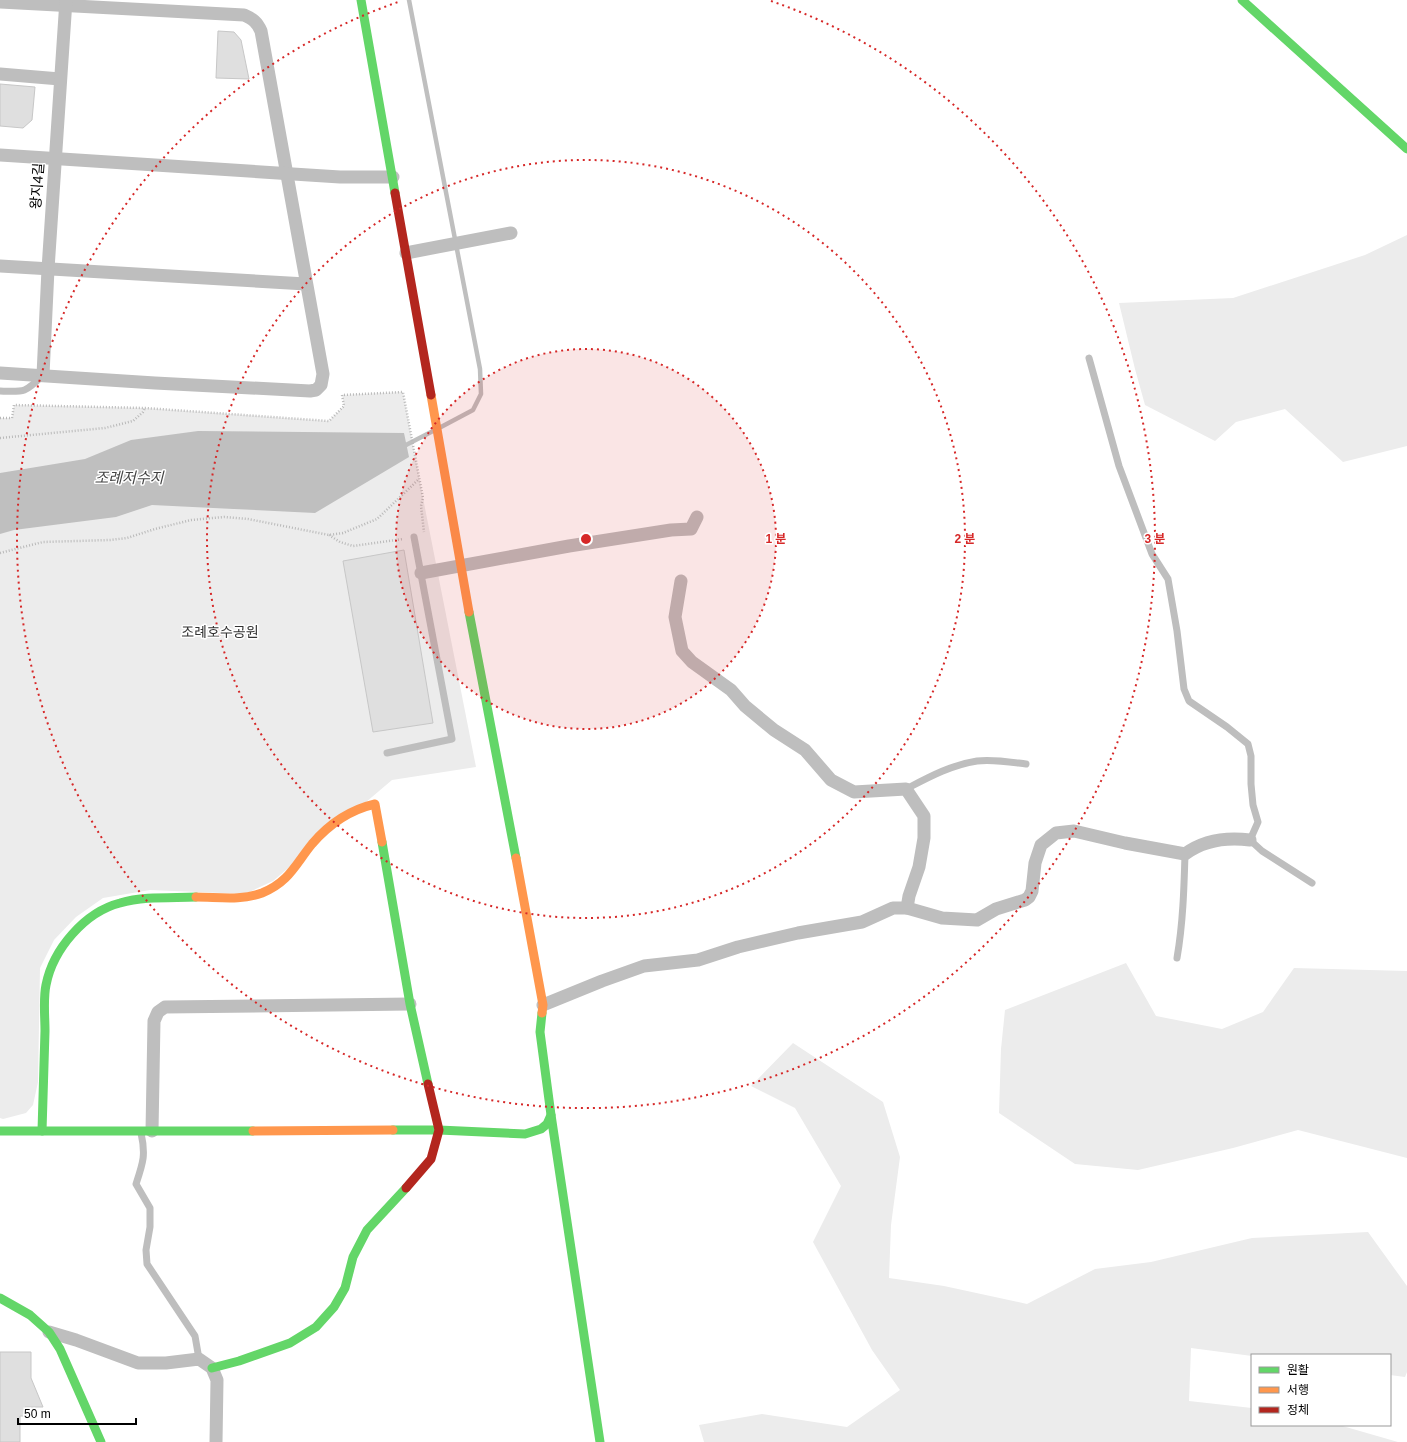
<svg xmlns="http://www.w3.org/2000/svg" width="1407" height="1442" font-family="Helvetica,'Noto Sans KR',sans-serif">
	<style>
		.green { fill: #ececec }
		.water { fill: #bfbfbf }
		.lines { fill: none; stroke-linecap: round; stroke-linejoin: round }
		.stream { stroke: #bfbfbf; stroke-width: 4.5 }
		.building { fill: #dfdfdf; stroke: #c7c7c7 }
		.path { stroke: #b9b9b9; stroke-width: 2.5; stroke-dasharray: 1 2; stroke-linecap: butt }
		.lane { stroke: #bebebe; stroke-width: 7 }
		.street { stroke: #bebebe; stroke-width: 13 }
		.fast { stroke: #63d668; stroke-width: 9 }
		.slow { stroke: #ff974d; stroke-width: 9 }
		.jam { stroke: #b3261e; stroke-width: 9 }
		.ring { fill: none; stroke: #d62828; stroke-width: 2; stroke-dasharray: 2 4 }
		.labels { text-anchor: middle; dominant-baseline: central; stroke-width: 3; stroke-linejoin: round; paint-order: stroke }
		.street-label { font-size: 14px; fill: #000; stroke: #fff }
		.park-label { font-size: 14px; fill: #333; stroke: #fff }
		.water-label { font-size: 15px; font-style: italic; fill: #444; stroke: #fff }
		.centre { fill: #d62828; stroke: #fff; stroke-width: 2 }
		.ring-label { font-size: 12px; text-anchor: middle; font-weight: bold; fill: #d62828; stroke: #fff; stroke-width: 3; stroke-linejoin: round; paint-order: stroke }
	</style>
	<rect width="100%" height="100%" fill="#fff"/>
	<g class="green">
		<polygon points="1407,235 1407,446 1343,462 1285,409 1236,422 1215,441 1145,405 1135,369 1119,303 1233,298 1365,255"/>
		<polygon points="403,392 423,498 476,767 392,780 273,881 245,894 150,890 103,898 76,917 54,940 40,968 38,1082 33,1105 26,1113 3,1119 0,1118 0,418 12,418 14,405 145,408 329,421 344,406 342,395"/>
		<polygon points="1126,963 1156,1016 1222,1029 1263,1012 1294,968 1407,971 1407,1158 1298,1130 1233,1148 1138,1170 1075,1164 999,1113 1001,1049 1005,1010"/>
		<polygon points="793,1043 883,1102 900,1157 891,1225 889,1278 944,1286 1027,1304 1095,1269 1151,1262 1252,1238 1368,1232 1407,1286 1407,1372 1405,1377 1390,1375 1390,1355 1252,1355 1252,1356 1191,1348 1189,1401 1252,1408 1252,1425 1339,1425 1398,1442 704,1442 699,1425 762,1414 847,1427 900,1390 872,1350 813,1242 841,1186 795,1108 751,1086"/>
	</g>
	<polygon class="water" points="198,431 404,433 409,457 315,513 152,505 116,517 14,530 0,534 0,473 85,459 131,440"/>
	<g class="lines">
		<g class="stream">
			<polyline points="409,0 480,369 481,394 473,410 441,427"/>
			<polyline points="406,445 433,431"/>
		</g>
	</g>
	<g class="building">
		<polygon points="218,31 234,32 241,40 249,79 216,78"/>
		<polygon points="0,84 35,87 32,120 23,128 0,126"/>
		<polygon points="404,550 433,723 373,732 343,561"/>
		<polygon points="0,1352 31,1352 31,1378 43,1407 25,1407 25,1416 20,1416 20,1442 0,1442"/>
	</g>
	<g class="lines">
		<g class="path">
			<polyline points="0,418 12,418 14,405 145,408 329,421 344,406 342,395 403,392 423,498 421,506 424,532"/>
			<polyline points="0,438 105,428 133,421 143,412 145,408"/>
			<polyline points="329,535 340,542 353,546 403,539"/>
			<polyline points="0,553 43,542 110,540 127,538 155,529 191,520 224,517 248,519 329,535 343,533 377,519 419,479"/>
		</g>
		<g class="lane">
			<polyline points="1089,358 1119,466 1152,554 1168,579 1177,631 1184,689 1189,701 1227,727 1248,744 1251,756 1251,784 1253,805 1258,822 1250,840 1262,851 1312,883"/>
			<path d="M0,391C24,392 25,393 42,376"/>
			<polyline points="387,753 452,739 414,537"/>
			<path d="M906,789C929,777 951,765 977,761C993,759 1010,762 1026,764"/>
			<path d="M1177,958C1183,923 1184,889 1185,854"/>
			<path d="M141,1133C146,1155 143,1163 136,1184L150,1208V1227L146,1250L147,1264L195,1336L199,1359"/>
		</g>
		<g class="street">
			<path d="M0,2L244,15C253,19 257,22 261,31L323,374L321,385L316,390L310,391L155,383L0,373"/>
			<polyline points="0,74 60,79"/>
			<polyline points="0,155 340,177 393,177"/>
			<polyline points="406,253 511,233"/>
			<polyline points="0,266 306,284"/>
			<polyline points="43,375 48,269 66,0"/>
			<polyline points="421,573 569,546 671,530 691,529 697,517"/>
			<path d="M907,908L942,918L977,920L996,909L1025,900L1029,897L1032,891L1035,863L1041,845L1056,833L1074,831L1125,843L1185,854C1204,840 1226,837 1250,840"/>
			<polyline points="543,1005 602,981 644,966 698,960 738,947 798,933 862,922 893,908 907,908 909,896 919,867 924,838 924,816 906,789 854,792 831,780 805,750 774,730 745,706 731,690 692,662 682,651 675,617 681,581"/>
			<polyline points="152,1131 154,1021 158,1012 165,1007 410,1004"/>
			<polyline points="49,1332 76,1340 138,1363 166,1363 199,1359 212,1368 217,1380 216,1442"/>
		</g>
		<g class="fast">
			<polyline points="361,0 395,193"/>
			<polyline points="1242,0 1407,149"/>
			<polyline points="469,612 516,858"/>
			<polyline points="382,842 410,1004 428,1084"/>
			<polyline points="551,1115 600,1442"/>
			<polyline points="393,1130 439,1130 525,1134 541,1129 547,1124 551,1115 540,1032 542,1013"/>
			<polyline points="0,1131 253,1131"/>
			<path d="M42,1131C43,1098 44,1064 45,1031C45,1016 43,999 46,985C53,949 85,912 120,903C144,896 171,898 196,897"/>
			<polyline points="0,1298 30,1315 49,1332 60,1349 101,1442"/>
			<polyline points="212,1368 239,1361 290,1343 316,1327 334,1307 345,1288 353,1257 367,1230 406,1188"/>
		</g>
		<g class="slow">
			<polyline points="431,395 469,612"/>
			<polyline points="516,858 543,1005 542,1013"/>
			<path d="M196,897C218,897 241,901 262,893C289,882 295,865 312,844C329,824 349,810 375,804L382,842"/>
			<polyline points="253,1131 393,1130"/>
		</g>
		<g class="jam">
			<polyline points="395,193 431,395"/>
			<polyline points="406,1188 431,1159 439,1130 428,1084"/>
		</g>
	</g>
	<circle cx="586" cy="539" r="190" fill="#d62828" fill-opacity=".12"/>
	<g class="ring">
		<circle cx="586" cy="539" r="190"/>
		<circle cx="586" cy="539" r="379"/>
		<path d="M771 1A569 569 0 1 1 401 1"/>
	</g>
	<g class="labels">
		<g class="street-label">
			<text transform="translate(37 186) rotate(-86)">왕지4길</text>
		</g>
		<g class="park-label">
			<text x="220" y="632">조례호수공원</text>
		</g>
		<g class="water-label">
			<text x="129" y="477">조례저수지</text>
		</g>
	</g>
	<circle cx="586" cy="539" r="6" class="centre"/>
	<g class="ring-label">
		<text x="776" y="543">1 분</text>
		<text x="965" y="543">2 분</text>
		<text x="1155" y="543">3 분</text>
	</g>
	<rect x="1251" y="1354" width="140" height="72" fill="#ffffff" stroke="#999999"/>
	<rect x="1259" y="1367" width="20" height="6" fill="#63d668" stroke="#999999"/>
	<text x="1287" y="1374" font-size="12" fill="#000000">원활</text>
	<rect x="1259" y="1387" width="20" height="6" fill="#ff974d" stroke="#999999"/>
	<text x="1287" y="1394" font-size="12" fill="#000000">서행</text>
	<rect x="1259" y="1407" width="20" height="6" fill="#b3261e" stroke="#999999"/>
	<text x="1287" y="1414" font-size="12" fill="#000000">정체</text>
	<path d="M18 1418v6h118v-6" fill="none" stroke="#000000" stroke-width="2"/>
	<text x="24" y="1418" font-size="12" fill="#000000" stroke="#ffffff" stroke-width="3" paint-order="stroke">50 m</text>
</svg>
